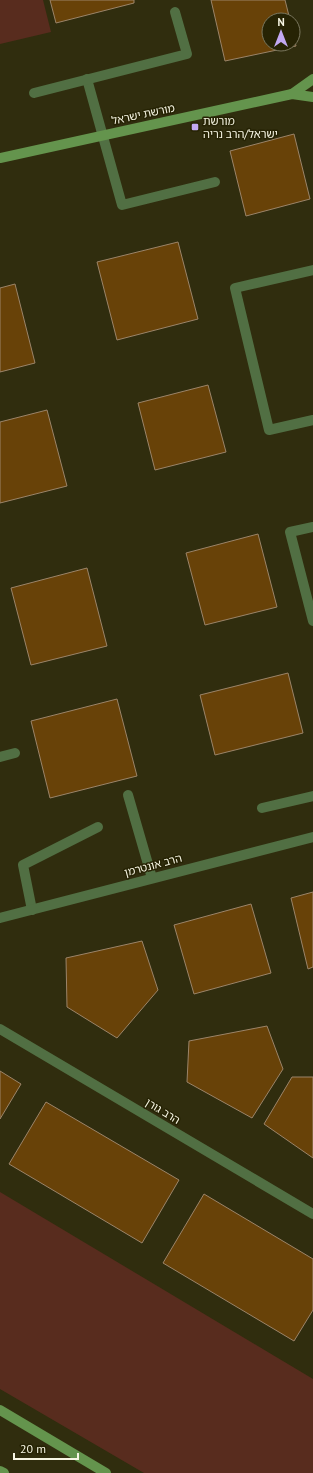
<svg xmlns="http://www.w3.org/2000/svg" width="313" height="1473" font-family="'PT Sans','Noto Sans Hebrew',sans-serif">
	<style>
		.green { fill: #582c1e }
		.building { fill: #684208; stroke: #9b8469 }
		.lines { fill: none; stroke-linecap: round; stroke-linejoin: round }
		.lane { stroke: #516f43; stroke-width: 10 }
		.street { stroke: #516f43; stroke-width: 10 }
		.secondary { stroke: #64944d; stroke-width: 10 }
		.poi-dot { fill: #c2a8f2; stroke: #262304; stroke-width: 1.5 }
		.labels { text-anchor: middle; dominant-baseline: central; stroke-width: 3; stroke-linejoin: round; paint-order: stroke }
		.street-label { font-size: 11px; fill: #f7f6e4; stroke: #262304 }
		.poi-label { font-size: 11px; fill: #f7f6e4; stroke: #262304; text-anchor: start }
	</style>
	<rect width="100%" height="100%" fill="#302d0e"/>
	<g class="green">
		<polygon points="0,0 43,0 51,32 0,44"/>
		<polygon points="0,1192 313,1379 313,1473 144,1473 0,1389"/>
	</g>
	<g class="building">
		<polygon points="50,0 134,0 134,3 56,23"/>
		<polygon points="211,0 285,0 290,20 269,20 269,44 293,44 293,34 296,46 225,61"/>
		<polygon points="294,134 310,199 246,216 230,151"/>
		<polygon points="178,242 198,319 117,340 97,262"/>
		<polygon points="15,284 35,363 0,372 0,288"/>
		<polygon points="208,385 226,452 155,470 138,403"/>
		<polygon points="47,410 67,486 0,503 0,422"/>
		<polygon points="258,534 277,607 205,625 186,553"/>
		<polygon points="87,568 107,646 31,665 11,588"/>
		<polygon points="288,673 303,733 215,755 200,695"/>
		<polygon points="117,699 137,776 50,798 31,721"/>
		<polygon points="313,892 313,967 308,969 291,898"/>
		<polygon points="251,904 271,973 194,994 174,925"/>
		<polygon points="142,941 158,990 117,1038 67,1007 66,958"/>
		<polygon points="267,1026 283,1069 252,1118 187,1082 189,1041"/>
		<polygon points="0,1071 21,1084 0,1119"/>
		<polygon points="292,1077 313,1077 313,1158 264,1124"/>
		<polygon points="46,1102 179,1180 142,1243 9,1164"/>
		<polygon points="204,1194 313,1259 313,1310 294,1341 163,1263"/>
	</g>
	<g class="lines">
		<g class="lane">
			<polyline points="87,79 122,205 215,182"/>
			<polyline points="34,93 187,54 175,12"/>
			<polyline points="313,270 235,288 269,430 313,420"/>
			<polyline points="313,527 290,532 313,621"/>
			<polyline points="0,757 15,753"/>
			<polyline points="128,795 152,878"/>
			<polyline points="262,808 313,796"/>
			<polyline points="32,910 23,865 98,827"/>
		</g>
		<g class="street">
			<polyline points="0,918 313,837"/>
			<polyline points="0,1029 313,1214"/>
		</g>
		<g class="secondary">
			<polyline points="292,94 313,79"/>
			<polyline points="0,158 292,94 313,97"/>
			<polyline points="0,1410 106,1473"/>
			<polyline points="0,1471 4,1473"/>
		</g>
	</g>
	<rect class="poi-dot" x="191" y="123" width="8" height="8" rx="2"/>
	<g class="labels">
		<g class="street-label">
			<text transform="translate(143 114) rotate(-12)">מורשת ישראל</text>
			<text transform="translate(153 865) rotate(-15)">הרב אונטרמן</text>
			<text transform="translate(163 1111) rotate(31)">הרב גורן</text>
		</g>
		<g class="poi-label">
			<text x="203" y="121">מורשת<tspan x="203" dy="13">ישראל/הרב נריה</tspan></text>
		</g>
	</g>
	<g transform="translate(281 32)"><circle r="19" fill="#262304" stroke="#7a775e"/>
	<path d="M0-3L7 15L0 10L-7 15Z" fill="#c2a8f2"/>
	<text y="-6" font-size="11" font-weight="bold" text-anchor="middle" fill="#f7f6e4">N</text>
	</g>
	<path d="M14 1453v6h64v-6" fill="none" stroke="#f7f6e4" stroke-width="2"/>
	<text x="20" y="1453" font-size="12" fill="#f7f6e4" stroke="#262304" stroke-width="3" paint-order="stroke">20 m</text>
</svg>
